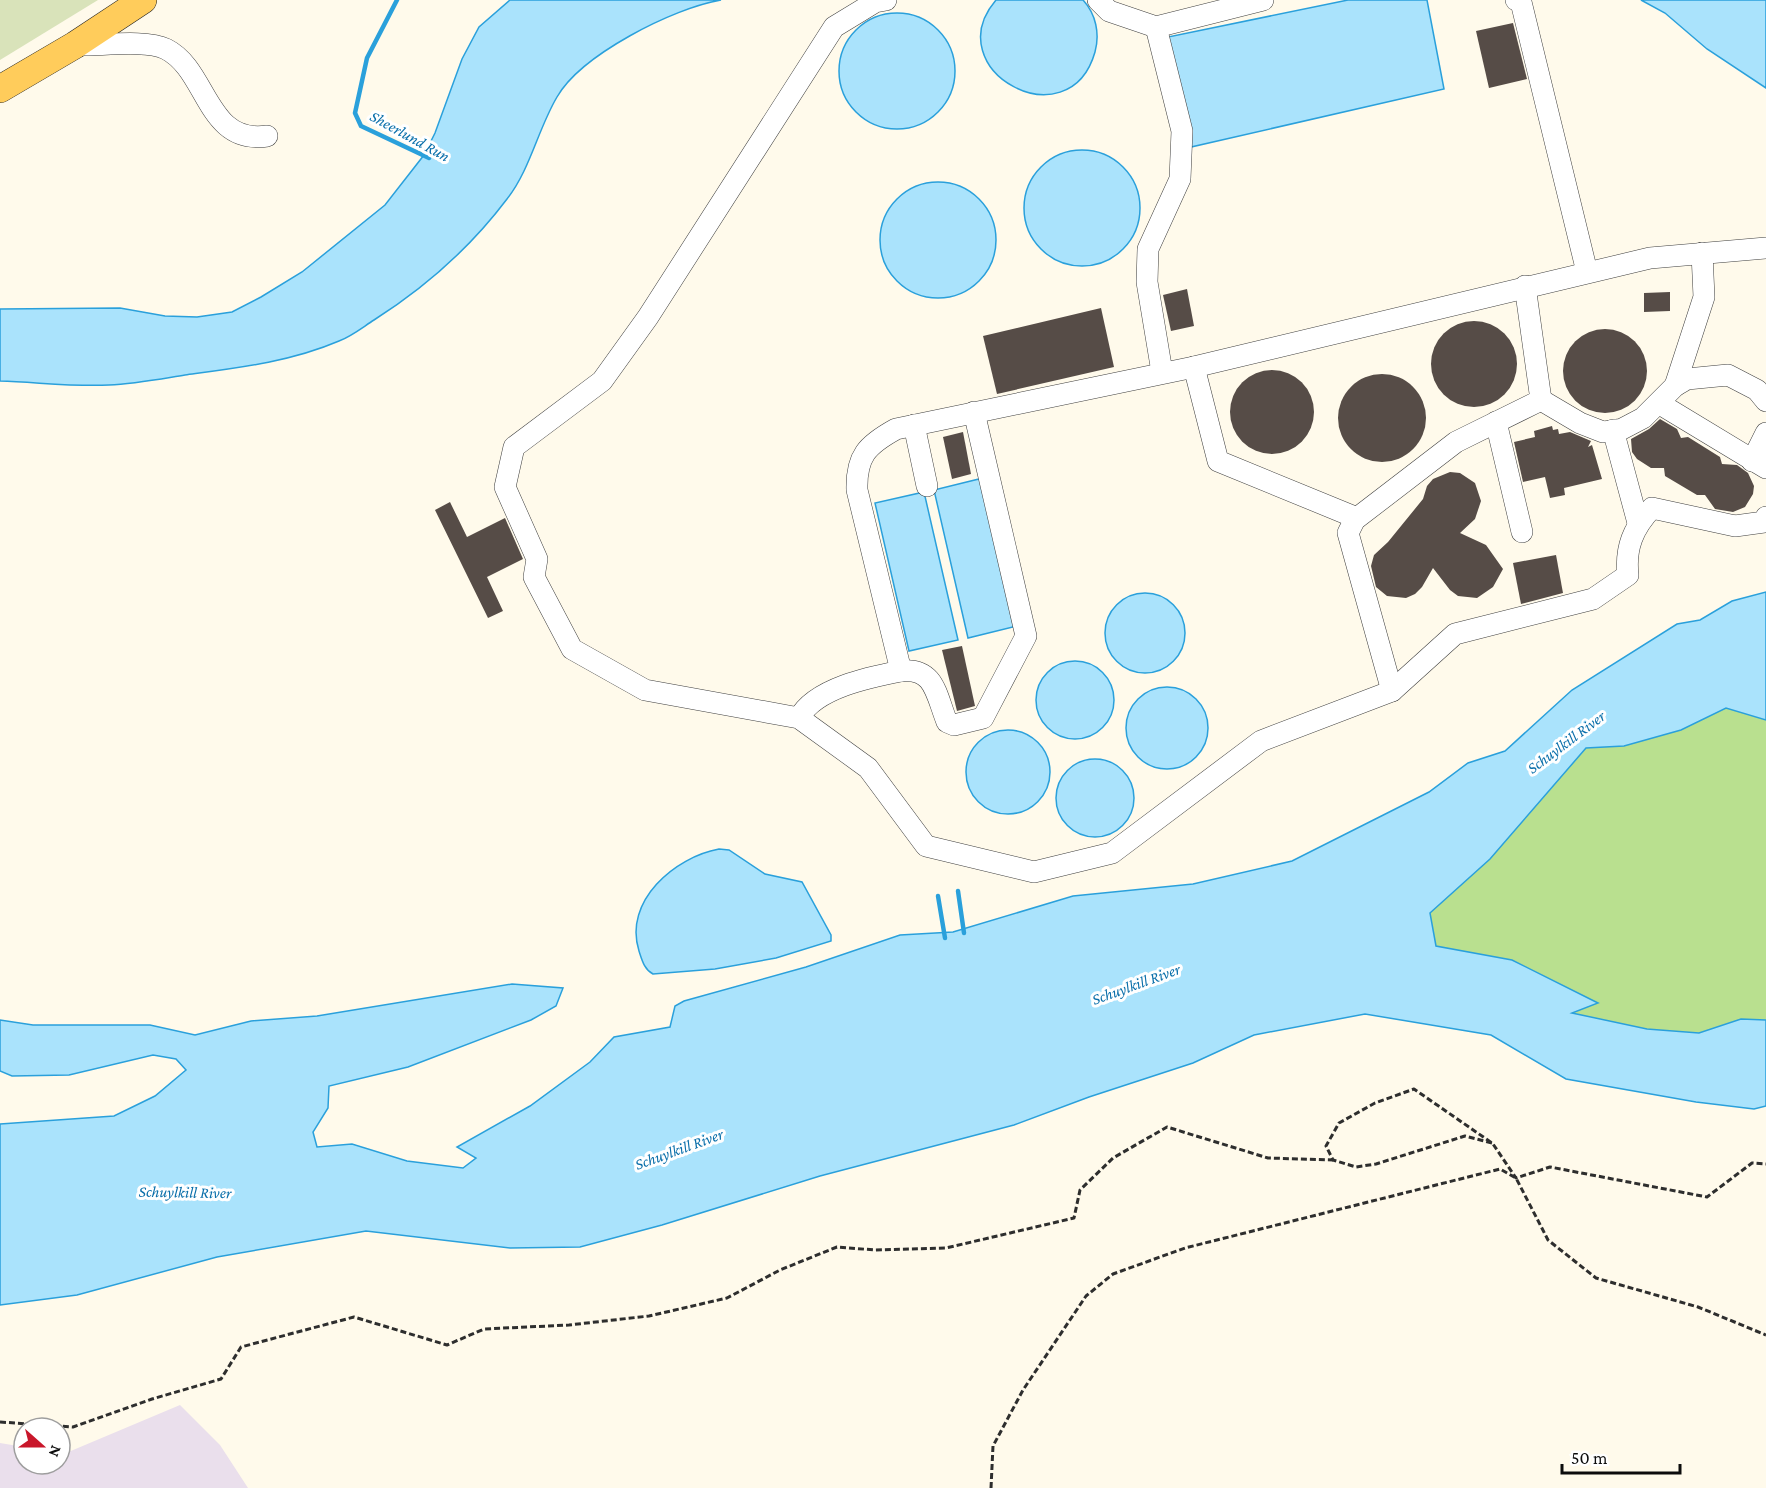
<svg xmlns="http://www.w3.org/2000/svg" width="1766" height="1488" font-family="'Crimson Pro',serif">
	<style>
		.industrial { fill: #eadfec }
		.forest { fill: #b9e08f }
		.cemetery { fill: #d9e3ba }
		.water { fill: #aae3fc; stroke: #2aa0db; stroke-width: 1.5 }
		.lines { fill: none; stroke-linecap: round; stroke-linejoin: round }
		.stream { stroke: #2aa0db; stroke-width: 4.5 }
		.building { fill: #564c47 }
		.minor-casing { stroke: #3f3f3f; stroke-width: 22 }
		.major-casing { stroke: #1d1d1d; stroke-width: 28 }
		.path { stroke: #2e2e2e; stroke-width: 3; stroke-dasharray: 6 3; stroke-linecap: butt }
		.minor { stroke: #fff; stroke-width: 21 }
		.major { stroke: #ffcc5b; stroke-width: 27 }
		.labels { text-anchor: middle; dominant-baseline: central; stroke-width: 6; stroke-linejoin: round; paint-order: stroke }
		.water-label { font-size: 16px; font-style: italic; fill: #0a6faa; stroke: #fff }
	</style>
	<rect width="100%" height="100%" fill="#fffaeb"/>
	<polygon class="industrial" points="180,1405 220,1445 248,1488 0,1488 0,1443 24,1447 24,1464 60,1464 60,1453 66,1453"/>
	<path class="forest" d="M1726,708L1766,720V1020L1741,1019L1699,1033L1647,1029L1570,1013L1598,1003L1512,960L1436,946L1430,913L1490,859L1586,748C1641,745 1677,731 1726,708Z"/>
	<polygon class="cemetery" points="0,0 98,0 0,60"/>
	<g class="water">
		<path d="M510,0H721C673,8 581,55 557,97C538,129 530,170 507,199C470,248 426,287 374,320C363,327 352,336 339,341C290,362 237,368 185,375C160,379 134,384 109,385C73,387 36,382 0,381V309L120,308L165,316L197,317L232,312L261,297L302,272L385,205L424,155L435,133L462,59L479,27Z"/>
		<path d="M996,0H1083C1096,14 1100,34 1095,52C1069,143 936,70 996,0Z"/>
		<polygon points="1348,0 1427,0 1444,89 1191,147 1168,37"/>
		<polygon points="1641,0 1766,0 1766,88 1707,49 1665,13"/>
		<circle cx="897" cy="71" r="58"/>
		<circle cx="1082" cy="208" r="58"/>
		<circle cx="938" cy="240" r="58"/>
		<polygon points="983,478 1017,626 968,638 934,490"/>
		<polygon points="924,492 958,640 909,651 875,503"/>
		<polygon points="1766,592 1766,720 1726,708 1681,730 1624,746 1586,748 1490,859 1430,913 1436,946 1512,960 1598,1003 1572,1013 1647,1029 1699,1033 1741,1019 1766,1020 1766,1106 1754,1109 1696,1102 1566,1079 1491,1035 1365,1014 1254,1035 1193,1063 1089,1097 1014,1125 820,1176 662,1225 580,1247 510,1248 366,1231 217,1257 77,1295 0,1305 0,1124 114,1116 155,1096 186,1070 176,1059 153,1055 69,1075 12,1076 0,1071 0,1020 33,1025 150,1025 195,1035 251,1021 317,1016 512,984 563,988 556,1006 531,1020 408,1067 329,1086 328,1108 313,1132 317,1147 352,1144 407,1161 463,1168 476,1158 457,1147 530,1106 590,1062 614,1037 670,1027 675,1006 684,1001 806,967 900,935 953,932 1073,896 1193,884 1292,861 1429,792 1468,763 1505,751 1572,690 1677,624 1700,620 1732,601"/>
		<circle cx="1145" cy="633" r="40"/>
		<circle cx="1075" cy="700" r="39"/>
		<circle cx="1167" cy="728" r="41"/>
		<circle cx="1008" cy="772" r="42"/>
		<circle cx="1095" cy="798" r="39"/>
		<path d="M719,849L729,850L765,874L802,882L831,935V941L776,958L715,969L653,974C644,969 642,960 639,951C623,901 675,857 719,849Z"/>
	</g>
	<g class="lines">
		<g class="stream">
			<polyline points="397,0 367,58 355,113 361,126 429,158"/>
			<polyline points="958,891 964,933"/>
			<polyline points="938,896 945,938"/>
		</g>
	</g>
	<g class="building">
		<polygon points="1513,23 1527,79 1489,88 1476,31"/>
		<polygon points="1187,289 1194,326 1171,331 1163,295"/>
		<polygon points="1670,292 1670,311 1644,312 1644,293"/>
		<polygon points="1101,308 1114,367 997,394 983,336"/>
		<circle cx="1474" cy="364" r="43"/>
		<circle cx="1605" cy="371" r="42"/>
		<circle cx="1272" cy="412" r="42"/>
		<circle cx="1382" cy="418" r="44"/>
		<polygon points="1660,419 1677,429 1681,438 1688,437 1720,457 1722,464 1737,465 1748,473 1754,486 1753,494 1745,507 1733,512 1715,509 1705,495 1697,495 1665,476 1664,468 1651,468 1637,459 1632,452 1631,439 1649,429"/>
		<polygon points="1552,426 1553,430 1558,429 1559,434 1570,432 1591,441 1588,447 1592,445 1602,479 1564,488 1565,495 1550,498 1545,477 1523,482 1514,442 1535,437 1534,431"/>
		<polygon points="963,432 971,474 952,479 943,437"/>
		<polygon points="1450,472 1460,473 1475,483 1481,501 1475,519 1460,533 1486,545 1503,569 1493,587 1477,598 1458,596 1450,590 1433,568 1422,587 1415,594 1406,598 1387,596 1376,587 1371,566 1374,555 1388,542 1423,499 1427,486 1433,479"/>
		<polygon points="450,502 467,537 505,518 523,559 487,577 503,611 488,618 435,510"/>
		<polygon points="1556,555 1563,593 1521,604 1513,563"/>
		<polygon points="962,646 975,706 957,711 942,650"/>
	</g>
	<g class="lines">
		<g class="minor-casing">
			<g id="minor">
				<path d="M886,0L875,2L834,27L648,317L602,381L514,447L505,487L537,559L534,577L572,649L645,690L799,718L868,768L926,846L1034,872L1112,853L1261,741L1392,691L1455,634L1593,599L1628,575C1625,548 1633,528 1652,508L1735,526L1764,522L1766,517"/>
				<polyline points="1098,0 1109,11 1156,27 1263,0"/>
				<polyline points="1516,0 1521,2 1587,272"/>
				<polyline points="1156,27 1182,131 1180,179 1148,249 1147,282 1162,372"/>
				<path d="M75,45C99,46 146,39 166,49C208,70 206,145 267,136"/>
				<polyline points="1194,367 1218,461 1357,518 1456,442 1541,400 1525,286"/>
				<polyline points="1675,386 1704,297 1702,253"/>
				<polyline points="1541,400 1580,423 1603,432 1622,429 1643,418 1675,386 1687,379 1728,375 1757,390 1766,401"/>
				<polyline points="1660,404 1766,468"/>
				<polyline points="1496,422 1522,532"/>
				<polyline points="914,425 927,486"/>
				<polyline points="1613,430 1638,523"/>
				<polyline points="1752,461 1766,433"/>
				<polyline points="1356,517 1348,533 1392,691"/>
				<path d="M901,671C935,667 936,695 947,722L954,725L983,718L1026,636L974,412"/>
				<path d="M799,718C815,688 870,677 901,671L857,490C856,456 867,445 896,429L1194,367L1650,258L1766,248"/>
			</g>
		</g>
		<g class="major-casing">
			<polyline id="major" points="0,89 75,45 143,0"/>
		</g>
		<g class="path">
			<polyline points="1492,1143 1465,1136 1376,1164 1356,1167 1333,1160 1326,1146 1339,1123 1375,1103 1414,1089 1492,1143 1493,1144 1516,1178 1550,1167 1707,1197 1752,1163 1766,1164"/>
			<polyline points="0,1422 73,1427 152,1399 221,1379 241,1347 354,1317 447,1345 484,1329 569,1325 649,1316 727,1298 780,1270 837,1247 875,1250 946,1248 1074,1218 1080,1190 1113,1158 1167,1127 1268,1158 1333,1160"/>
			<polyline points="991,1488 993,1446 1023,1390 1086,1296 1113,1274 1185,1248 1500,1169 1516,1178 1548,1240 1596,1278 1698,1307 1766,1335"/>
		</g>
		<use href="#minor" class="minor"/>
		<use href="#major" class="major"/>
	</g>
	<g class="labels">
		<g class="water-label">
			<text transform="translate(410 136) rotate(29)">Sheerlund Run</text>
			<text transform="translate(1566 742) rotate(-37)">Schuylkill River</text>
			<text transform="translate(1136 984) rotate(-20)">Schuylkill River</text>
			<text transform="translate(679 1149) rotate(-20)">Schuylkill River</text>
			<text transform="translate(185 1192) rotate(1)">Schuylkill River</text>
		</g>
	</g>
	<g transform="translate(42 1446) rotate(111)"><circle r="28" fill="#ffffff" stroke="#9e9e9e" stroke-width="1.5"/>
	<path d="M0-4.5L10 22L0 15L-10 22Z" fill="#c9172b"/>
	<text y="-9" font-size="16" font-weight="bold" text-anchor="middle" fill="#0c0c0c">N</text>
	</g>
	<path d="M1562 1464v9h118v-9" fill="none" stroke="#0c0c0c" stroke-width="3"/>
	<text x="1571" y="1464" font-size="18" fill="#0c0c0c" stroke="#ffffff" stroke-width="4.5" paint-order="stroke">50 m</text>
</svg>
